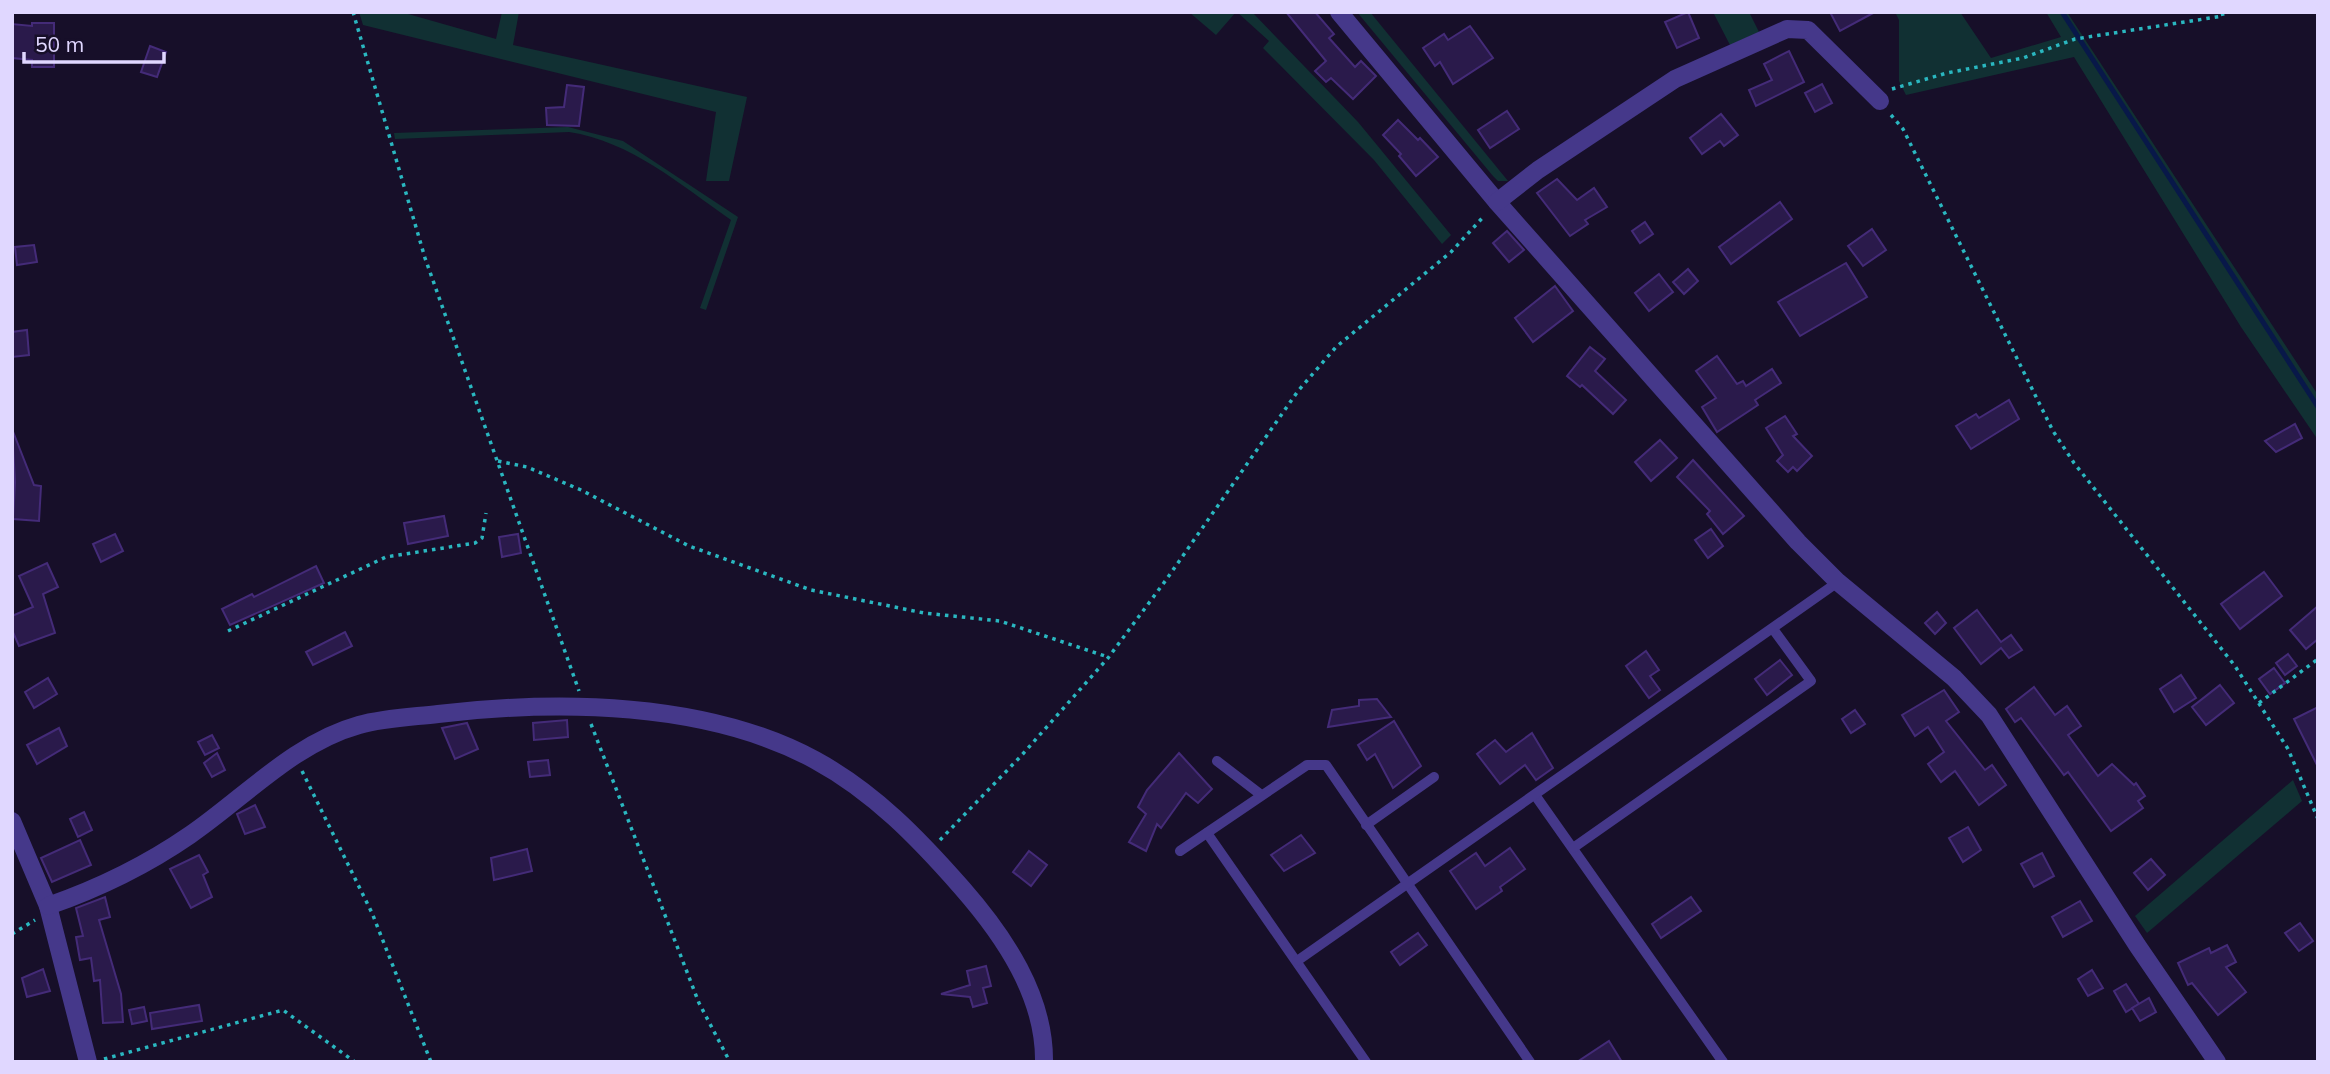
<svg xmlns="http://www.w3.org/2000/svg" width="2330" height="1074" font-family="Mulish,sans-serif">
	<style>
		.green { fill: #113033 }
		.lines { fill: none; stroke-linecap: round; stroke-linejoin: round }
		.stream { stroke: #081849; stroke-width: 5 }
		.building { fill: #2a1a4b; stroke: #442b78; stroke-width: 2 }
		.path { stroke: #2ab7c0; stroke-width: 3.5; stroke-dasharray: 3.5 5; stroke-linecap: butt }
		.service { stroke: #45388a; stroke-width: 10 }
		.minor { stroke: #45388a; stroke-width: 18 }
	</style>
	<rect width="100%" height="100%" fill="#170f29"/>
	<g class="green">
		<polygon points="359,12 401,12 496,39 502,12 519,12 513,45 747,97 729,181 706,181 716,112 363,25"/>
		<polygon points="1189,12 1236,12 1216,35"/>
		<polygon points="1237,12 1252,12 1358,122 1451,235 1442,244 1374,160 1263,48 1269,41"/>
		<polygon points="1357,12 1370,12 1508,181 1498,181 1493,176"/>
		<polygon points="1713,12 1749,12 1759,32 1730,45"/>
		<polygon points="1895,12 1960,12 1991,58 2061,37 2046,12 2067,12 2318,395 2318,440 2241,327 2074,57 1906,95 1899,81 1899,20"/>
		<path d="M568,127L623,141L738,217L706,310L700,308L731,220C681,185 630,141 569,132L395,139L394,133Z"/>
		<polygon points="2293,780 2302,801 2147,933 2135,916"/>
	</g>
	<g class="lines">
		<polyline class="stream" points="2062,12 2318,407"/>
	</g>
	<g class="building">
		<polygon points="1286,12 1315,12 1334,34 1329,38 1355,67 1361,61 1376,76 1353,99 1331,78 1326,82 1315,71 1326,61"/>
		<polygon points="1688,12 1699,38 1677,48 1665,22"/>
		<polygon points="1830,12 1875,12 1840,31"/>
		<polygon points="32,23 54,23 54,67 32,67 32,60 12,58 12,24 32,26"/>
		<polygon points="1470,26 1493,58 1453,84 1440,62 1435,66 1423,48 1444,34 1448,40"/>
		<polygon points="150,46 166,52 157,77 141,72"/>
		<polygon points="1789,51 1804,82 1756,106 1749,90 1772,80 1764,64"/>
		<polygon points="1822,84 1832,103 1815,112 1805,93"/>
		<polygon points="567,85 584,87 579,126 547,125 546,108 564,107"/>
		<polygon points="1507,111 1519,129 1490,148 1478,130"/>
		<polygon points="1721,114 1738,135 1724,146 1720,141 1702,154 1690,138"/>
		<polygon points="1398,120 1418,140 1420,138 1438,157 1416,176 1399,156 1401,154 1383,135"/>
		<polygon points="1557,179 1577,200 1594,188 1607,207 1585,220 1588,224 1570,236 1537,193"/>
		<polygon points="1780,202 1792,219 1731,264 1719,247"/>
		<polygon points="1645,222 1653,234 1640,243 1632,231"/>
		<polygon points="1872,229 1886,250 1863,266 1848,246"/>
		<polygon points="1507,231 1524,250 1509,262 1493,243"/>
		<polygon points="34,245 37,262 17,265 15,247"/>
		<polygon points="1846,263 1867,297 1800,336 1778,302"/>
		<polygon points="1688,269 1698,281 1684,294 1673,282"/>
		<polygon points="1659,274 1673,292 1649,311 1635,293"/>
		<polygon points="1555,286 1573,311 1533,342 1515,318"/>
		<polygon points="27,330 29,355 12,357 12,332"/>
		<polygon points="1590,347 1605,359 1595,371 1626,400 1613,414 1582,385 1580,387 1567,376"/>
		<polygon points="1717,356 1737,384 1743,381 1746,386 1772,369 1781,383 1755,400 1758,405 1717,432 1702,407 1716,398 1696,371"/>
		<polygon points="2009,400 2019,419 1971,449 1956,426 1976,414 1979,418"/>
		<polygon points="1785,416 1797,434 1793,436 1812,456 1797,471 1793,467 1788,472 1777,461 1783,455 1766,428"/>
		<polygon points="2295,424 2302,438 2276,452 2265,441"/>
		<polygon points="12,429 34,485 41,486 39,521 13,519 15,482"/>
		<polygon points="1660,440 1677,458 1651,481 1635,462"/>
		<polygon points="1693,460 1744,516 1723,534 1707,514 1710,511 1677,477"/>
		<polygon points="444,516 448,536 408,544 404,523"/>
		<polygon points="1711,529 1723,546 1708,558 1695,540"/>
		<polygon points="115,534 123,551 101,562 93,544"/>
		<polygon points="518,534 521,553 502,557 499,537"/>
		<polygon points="47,563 58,587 43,594 55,633 19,646 12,630 12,616 33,607 19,576"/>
		<polygon points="316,566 324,583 230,625 222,609 252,594 254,597"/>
		<polygon points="2264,572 2282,596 2240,629 2221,604"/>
		<polygon points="2318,606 2318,639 2306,649 2290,630"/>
		<polygon points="1977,610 2001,642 2011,635 2022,650 2009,658 2001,648 1981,664 1954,628"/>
		<polygon points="1937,612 1946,623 1935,634 1925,623"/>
		<polygon points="345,632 352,646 313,665 306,652"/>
		<polygon points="1646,651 1659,670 1650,676 1660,690 1649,698 1626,666"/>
		<polygon points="2288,654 2297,666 2285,675 2276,663"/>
		<polygon points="1780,660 1792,675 1767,695 1755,679"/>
		<polygon points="2274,668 2285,683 2270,694 2259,679"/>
		<polygon points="2181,675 2196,698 2174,712 2160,689"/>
		<polygon points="48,678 57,694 34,708 25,692"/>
		<polygon points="2220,685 2234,703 2206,725 2192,707"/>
		<polygon points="2034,687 2055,715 2067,706 2081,726 2068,735 2098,776 2112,764 2134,785 2136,783 2145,796 2138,801 2143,808 2111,831 2068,772 2064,775 2021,718 2015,722 2006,709"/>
		<polygon points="1944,690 1959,712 1946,721 1985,770 1992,765 2006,785 1979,805 1955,771 1941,782 1928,764 1944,752 1928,727 1915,736 1902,715"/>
		<polygon points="1377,699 1391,717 1328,727 1332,710 1359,706 1359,700"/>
		<polygon points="2318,707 2318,767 2294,719"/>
		<polygon points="1855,710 1865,724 1851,733 1842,719"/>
		<polygon points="567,720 568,737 534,740 533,723"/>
		<polygon points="1394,721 1421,766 1393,788 1375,754 1367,760 1358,745"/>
		<polygon points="467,723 478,749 455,759 442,728"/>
		<polygon points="59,728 67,746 37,764 27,745"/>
		<polygon points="1532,733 1553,768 1536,780 1525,765 1500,784 1477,754 1495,740 1506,752"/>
		<polygon points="212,735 219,748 205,755 198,742"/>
		<polygon points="217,753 225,770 212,777 204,763"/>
		<polygon points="1179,753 1212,789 1198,803 1186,793 1161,828 1157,824 1146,851 1129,842 1146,814 1138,807 1147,790"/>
		<polygon points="548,760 550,775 530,777 528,762"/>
		<polygon points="255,805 265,827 245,834 237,814"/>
		<polygon points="84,812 92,830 78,837 70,819"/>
		<polygon points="1968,827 1981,850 1963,862 1949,838"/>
		<polygon points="1301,835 1315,853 1284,871 1271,855"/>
		<polygon points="80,840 91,865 52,882 41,858"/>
		<polygon points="1510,848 1525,869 1500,887 1502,891 1476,909 1450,871 1476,853 1485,866"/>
		<polygon points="527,849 532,871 494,880 491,858"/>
		<polygon points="1029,851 1047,865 1031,886 1013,872"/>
		<polygon points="2042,853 2054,876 2034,887 2021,864"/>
		<polygon points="199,855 208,872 203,875 212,897 191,908 170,869"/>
		<polygon points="2151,859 2165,875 2148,890 2134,873"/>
		<polygon points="105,897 110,917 99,920 121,994 123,1022 103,1023 100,980 94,981 91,958 80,960 76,937 83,936 76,908"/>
		<polygon points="1691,897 1701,911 1661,938 1652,924"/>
		<polygon points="2080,901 2092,921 2063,937 2052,917"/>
		<polygon points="2300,923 2313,941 2299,951 2285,933"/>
		<polygon points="1418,933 1427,945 1400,965 1391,952"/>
		<polygon points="2227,945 2236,962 2226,967 2246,992 2218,1015 2192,983 2188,985 2178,963 2209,948 2211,953"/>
		<polygon points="986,966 991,986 983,988 987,1003 973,1007 970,997 941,994 970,985 967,971"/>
		<polygon points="43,969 50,991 27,997 22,978"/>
		<polygon points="2092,970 2103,988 2088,996 2078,979"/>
		<polygon points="2126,984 2139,1004 2126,1012 2114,991"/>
		<polygon points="2149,998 2156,1012 2140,1021 2132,1008"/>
		<polygon points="199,1005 202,1021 152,1029 150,1013"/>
		<polygon points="144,1007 147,1021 132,1024 129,1010"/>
		<polygon points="1609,1041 1622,1062 1577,1062"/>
	</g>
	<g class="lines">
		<g class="path">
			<polyline points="353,12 425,258 579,691"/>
			<polyline points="1892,89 1947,73 2023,58 2075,39 2223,16 2222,12"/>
			<polyline points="1891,115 1903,129 2053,431 2074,463 2235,666 2288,749 2318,819"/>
			<polyline points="498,461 527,467 581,490 689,546 811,590 924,613 1000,621 1108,657"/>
			<polyline points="228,631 386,557 475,543 482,538 486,513"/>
			<polyline points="2259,703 2318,659"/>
			<polyline points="591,724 699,1003 730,1062"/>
			<polyline points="302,771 372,913 431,1062"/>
			<polyline points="940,840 1021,756 1108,658 1166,580 1298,391 1336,347 1451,252 1485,215"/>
			<polyline points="12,934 35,920"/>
			<polyline points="104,1059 283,1010 355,1062"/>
		</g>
		<g class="service">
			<polyline points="1217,761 1260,794"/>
			<polyline points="1535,795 1723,1062"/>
			<polyline points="1366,825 1434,777"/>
			<polyline points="1207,833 1366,1062"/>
			<polyline points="1573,848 1811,681 1773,629"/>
			<polyline points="1180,851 1307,765 1326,765 1530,1062"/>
			<polyline points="1297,961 1838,582"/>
		</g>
		<g class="minor">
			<polyline points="1339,12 1497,202 1798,542 1838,582 1954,678 1989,715 2137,945 2217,1062"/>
			<polyline points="1497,202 1538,170 1675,79 1787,29 1808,30 1880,101"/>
			<polyline points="12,821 48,906 88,1062"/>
			<path d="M48,906C97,889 148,864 190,835C244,798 294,743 359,725C384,718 412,717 438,714C558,700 706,701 815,760C874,792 919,839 962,888C1004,936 1045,996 1044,1062"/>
		</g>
	</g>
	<rect width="2330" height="1074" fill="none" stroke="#e0d7ff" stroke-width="28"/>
	<path d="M24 52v10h140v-10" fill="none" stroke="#e0d7ff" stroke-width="3.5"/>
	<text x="35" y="52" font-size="21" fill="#e0d7ff" stroke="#170f29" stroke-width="5" paint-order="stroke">50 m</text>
</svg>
